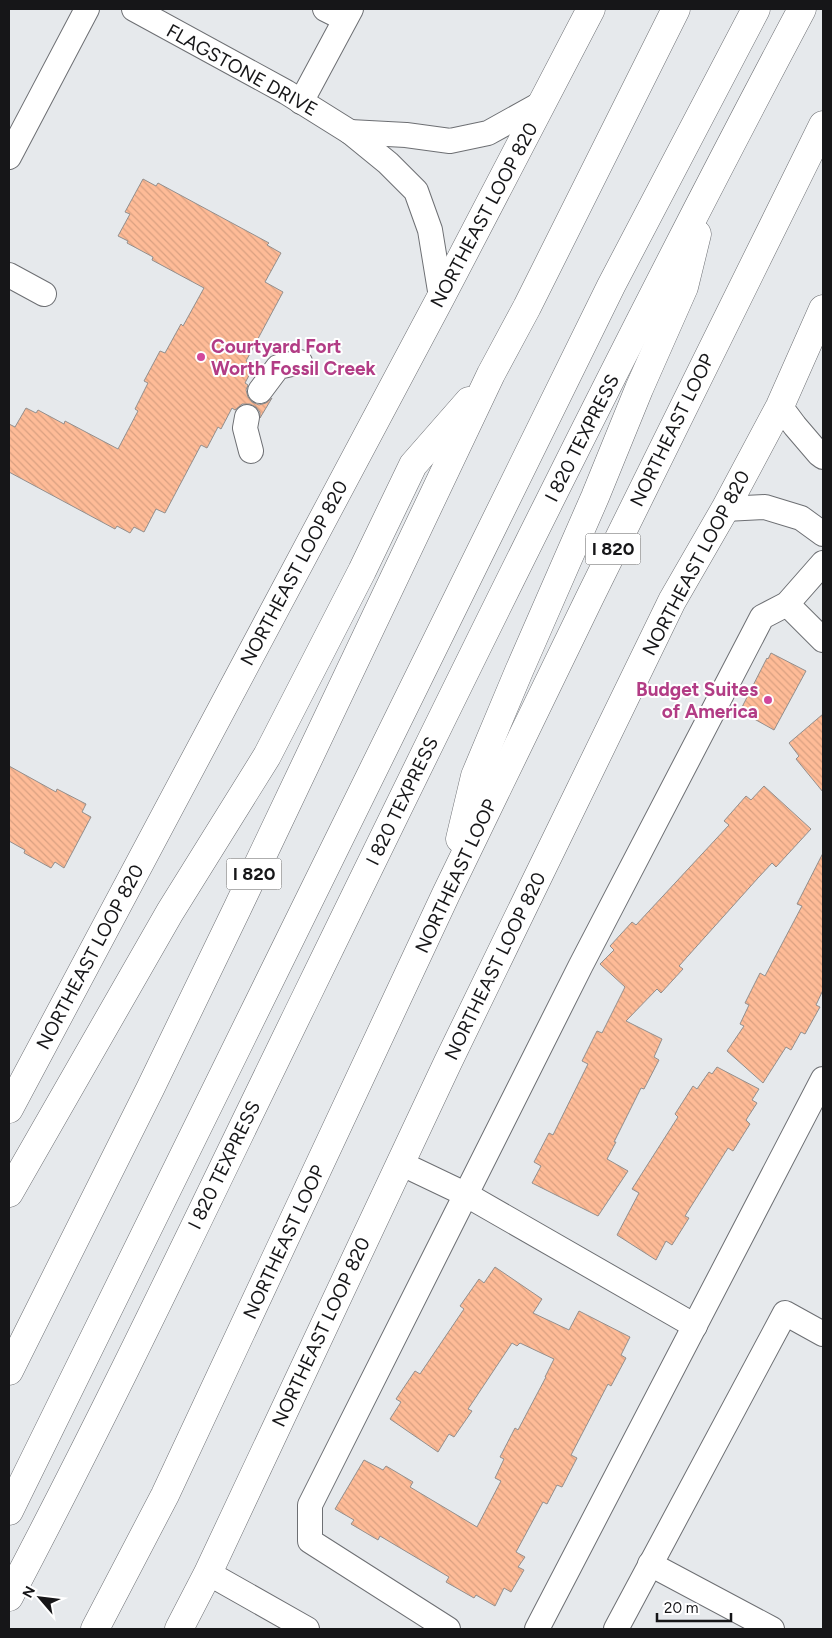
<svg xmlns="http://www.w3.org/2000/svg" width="832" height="1638" font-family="Figtree,sans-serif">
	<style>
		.building { fill: url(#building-back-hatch); stroke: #938f8d }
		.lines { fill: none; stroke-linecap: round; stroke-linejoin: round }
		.minor-casing { stroke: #6d6f73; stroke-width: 26 }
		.major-casing { stroke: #6d6f73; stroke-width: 29 }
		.highway-casing { stroke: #6d6f73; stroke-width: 29 }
		.minor { stroke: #fff; stroke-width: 24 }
		.major { stroke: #fff; stroke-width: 28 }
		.highway { stroke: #fff; stroke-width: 28 }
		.hotel-dot { fill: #d1479c; stroke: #fff; stroke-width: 2 }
		.labels { text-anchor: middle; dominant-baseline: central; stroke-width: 4; stroke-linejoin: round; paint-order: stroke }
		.shield { fill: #fff; stroke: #5c5c5d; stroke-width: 1 }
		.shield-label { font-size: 18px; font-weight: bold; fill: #161618 }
		.street-label { font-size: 19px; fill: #161618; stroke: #fff }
		.hotel-label { font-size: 19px; font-weight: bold; fill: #b23c85; stroke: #fff; text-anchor: start }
	</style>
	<defs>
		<pattern id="building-back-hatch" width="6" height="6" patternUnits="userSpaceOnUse" patternTransform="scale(1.25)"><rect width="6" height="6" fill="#febb97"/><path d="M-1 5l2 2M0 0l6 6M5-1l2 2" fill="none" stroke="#d9a081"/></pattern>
	</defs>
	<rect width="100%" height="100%" fill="#e6e9ec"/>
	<g class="building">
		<polygon points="143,179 156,186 158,183 269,243 267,245 281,253 265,282 283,292 246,361 254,366 245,383 248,385 246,390 248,397 252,402 259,405 266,403 272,398 260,418 260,412 256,407 250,404 242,404 235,410 232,408 221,429 218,427 207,448 201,445 165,513 156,509 144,532 134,527 130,533 117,526 115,529 9,472 9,424 15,427 26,408 36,413 38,410 64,424 65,421 118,449 138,411 135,409 148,383 144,381 160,351 165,353 181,324 183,326 204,288 152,260 153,257 127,243 128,241 118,236 130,214 125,212"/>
		<polygon points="771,653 806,671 774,730 740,711 767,658 768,659"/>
		<polygon points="823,714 823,792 796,759 799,756 789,743"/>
		<polygon points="9,766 56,792 57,789 86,804 82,812 91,817 64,868 55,862 51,868 24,853 25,850 9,841"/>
		<polygon points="764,786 811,829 776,867 772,863 758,878 679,966 683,969 661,993 657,989 626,1021 662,1039 654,1057 659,1060 644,1089 641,1088 614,1142 616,1142 607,1159 628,1171 598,1216 532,1183 541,1166 534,1162 549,1133 553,1135 588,1064 582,1061 597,1031 602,1033 625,987 600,964 614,950 610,946 632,922 636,925 729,825 724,821 746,796 751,800"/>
		<polygon points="823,853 823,990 816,1005 820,1007 805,1034 801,1032 791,1050 786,1047 763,1083 727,1051 744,1026 740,1024 749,1005 745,1003 760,973 765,976 802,906 797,904"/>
		<polygon points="717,1067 759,1089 752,1100 757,1103 746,1120 750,1124 733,1151 728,1148 685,1216 689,1218 672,1245 666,1241 656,1260 617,1235 639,1193 632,1189 678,1117 675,1114 693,1086 697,1089 709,1072 712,1074"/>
		<polygon points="495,1267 542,1299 533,1313 569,1330 579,1311 630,1337 621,1355 626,1358 611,1386 608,1384 571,1455 577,1458 562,1487 557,1485 547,1504 543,1502 516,1552 525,1557 518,1567 524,1570 511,1592 504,1588 495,1606 476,1595 474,1598 446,1582 449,1577 380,1536 378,1540 351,1524 354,1520 335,1509 364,1460 383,1470 386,1466 413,1482 410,1487 477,1527 501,1481 495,1478 504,1459 500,1457 515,1428 518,1430 546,1377 545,1377 554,1359 520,1343 517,1346 512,1343 468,1409 472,1411 454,1437 449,1434 438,1452 390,1419 401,1402 396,1399 415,1371 420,1374 464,1309 460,1306 479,1279 484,1283"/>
	</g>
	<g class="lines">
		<g class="minor-casing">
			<g id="minor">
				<polyline points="134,9 286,92 350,132 388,163 416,191 430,230 441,297"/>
				<polyline points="325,9 345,19"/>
				<polyline points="301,102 351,9"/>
				<polyline points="350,132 406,135 450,141 488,133 542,103"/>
				<polyline points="9,157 87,9"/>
				<polyline points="9,275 44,294"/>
				<polyline points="260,391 278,367 300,362"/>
				<polyline points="780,406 795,426 819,454 823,457"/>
				<polyline points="247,417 245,428 251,451"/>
				<polyline points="725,509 765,507 801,518 823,534"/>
				<polyline points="787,604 823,640"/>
				<polyline points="400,1163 465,1194 695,1326"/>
				<polyline points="650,1564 772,1629"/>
				<polyline points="208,1573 307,1629"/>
				<polyline points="448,1629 310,1541 310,1505 581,965 762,617 787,604 823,563"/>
				<polyline points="537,1629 823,1079"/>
				<polyline points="616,1629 785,1313 823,1334"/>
			</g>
		</g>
		<g class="major-casing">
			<g id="major">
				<polyline points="9,1109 441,297 591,9"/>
				<polyline points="179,1629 208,1573 448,1062 672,601 725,509 780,406 823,309"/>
			</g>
		</g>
		<g class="highway-casing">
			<g id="highway">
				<polyline points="460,839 475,776 519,671 595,497 639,389 684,287 697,234"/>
				<polyline points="9,1193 170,912 267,756 362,571 413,465 469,401"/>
				<polyline points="9,1371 150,1089 237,909 491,374 527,307 676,9"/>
				<polyline points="9,1511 611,286 756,9"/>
				<path d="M9,1597C113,1400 208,1198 306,997C467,666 629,335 802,9"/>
				<polyline points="95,1629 165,1495 446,894 590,597 823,125"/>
			</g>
		</g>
		<use href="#minor" class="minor"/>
		<use href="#major" class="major"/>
		<use href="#highway" class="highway"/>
	</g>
	<g class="hotel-dot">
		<circle cx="201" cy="357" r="5"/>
		<circle cx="768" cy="700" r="5"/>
	</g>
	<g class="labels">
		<g class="shield">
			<rect x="585.5" y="533.5" width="55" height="31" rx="4"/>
			<rect x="226.5" y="858.5" width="55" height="31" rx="4"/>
		</g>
		<g class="shield-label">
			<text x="613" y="549">I 820</text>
			<text x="254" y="874">I 820</text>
		</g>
		<g class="street-label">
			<text transform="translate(242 70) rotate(29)">FLAGSTONE DRIVE</text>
			<text transform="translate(484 215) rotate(-62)">NORTHEAST LOOP 820</text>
			<text transform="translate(672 430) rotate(-64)">NORTHEAST LOOP</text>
			<text transform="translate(582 438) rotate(-63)">I 820 TEXPRESS</text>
			<text transform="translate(696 563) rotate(-62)">NORTHEAST LOOP 820</text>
			<text transform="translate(294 573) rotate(-62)">NORTHEAST LOOP 820</text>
			<text transform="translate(402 801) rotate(-64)">I 820 TEXPRESS</text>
			<text transform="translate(456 876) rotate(-65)">NORTHEAST LOOP</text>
			<text transform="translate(90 957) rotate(-62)">NORTHEAST LOOP 820</text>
			<text transform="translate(495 966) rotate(-64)">NORTHEAST LOOP 820</text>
			<text transform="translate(224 1165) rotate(-64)">I 820 TEXPRESS</text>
			<text transform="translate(284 1242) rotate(-65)">NORTHEAST LOOP</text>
			<text transform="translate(321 1332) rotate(-65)">NORTHEAST LOOP 820</text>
		</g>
		<g class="hotel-label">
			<text x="211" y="346">Courtyard Fort<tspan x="211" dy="22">Worth Fossil Creek</tspan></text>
			<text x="758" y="689" text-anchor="end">Budget Suites<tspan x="758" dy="22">of America</tspan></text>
		</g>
	</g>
	<rect width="832" height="1638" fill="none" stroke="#161618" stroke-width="20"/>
	<g transform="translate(40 1598) rotate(298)" stroke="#ffffff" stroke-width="4" paint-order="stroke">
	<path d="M0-4L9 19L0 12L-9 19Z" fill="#161618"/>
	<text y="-8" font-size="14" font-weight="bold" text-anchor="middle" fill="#161618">N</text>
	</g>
	<path d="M657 1613v8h74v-8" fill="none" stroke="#161618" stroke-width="2.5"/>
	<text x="664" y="1613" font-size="15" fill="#161618" stroke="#ffffff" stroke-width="4" paint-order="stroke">20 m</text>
</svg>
